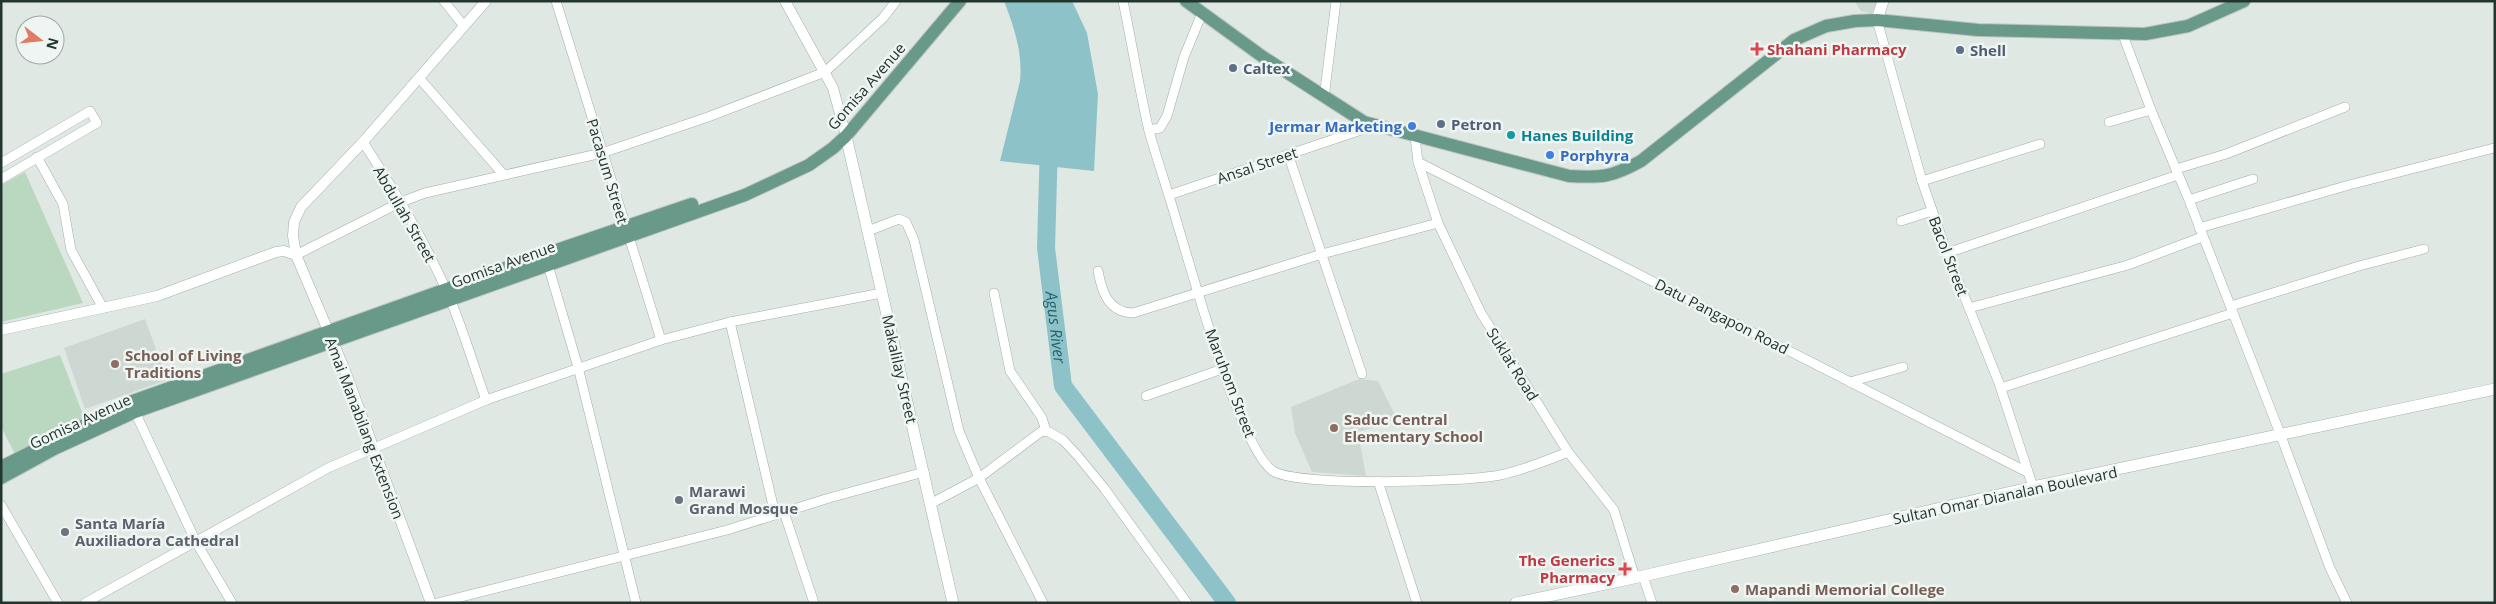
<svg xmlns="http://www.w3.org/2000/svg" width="2496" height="604" font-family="'Open Sans',sans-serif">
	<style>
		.built { fill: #cdd8d2 }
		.green { fill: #bad7c0 }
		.water { fill: #8cc2c8 }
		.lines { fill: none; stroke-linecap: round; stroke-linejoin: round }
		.river { stroke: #8cc2c8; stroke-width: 18 }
		.minor-casing { stroke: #a3afa9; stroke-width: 10 }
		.tertiary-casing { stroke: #a3afa9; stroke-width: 11 }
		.secondary-casing { stroke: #9fb3aa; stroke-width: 12 }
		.primary-casing { stroke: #bdc3c1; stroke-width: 14 }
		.minor { stroke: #fff; stroke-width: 9 }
		.tertiary { stroke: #fff; stroke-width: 10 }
		.secondary { stroke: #fff; stroke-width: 11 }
		.primary { stroke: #689989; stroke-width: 12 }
		.health-dot { fill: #e0444e; stroke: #eff5f2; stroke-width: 2 }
		.service-dot { fill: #5c6f8a; stroke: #eff5f2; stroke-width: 2 }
		.shop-dot { fill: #3f7fe0; stroke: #eff5f2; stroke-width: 2 }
		.culture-dot { fill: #0f9aa8; stroke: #eff5f2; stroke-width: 2 }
		.education-dot { fill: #8d6e63; stroke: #eff5f2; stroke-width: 2 }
		.worship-dot { fill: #6b7280; stroke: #eff5f2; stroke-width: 2 }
		.labels { text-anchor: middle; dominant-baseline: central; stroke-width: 5; stroke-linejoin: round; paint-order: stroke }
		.health-label { font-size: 15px; font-weight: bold; fill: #be3a42; stroke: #eff5f2; text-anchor: start }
		.service-label { font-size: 15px; font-weight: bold; fill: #4e5e75; stroke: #eff5f2; text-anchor: start }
		.street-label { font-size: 15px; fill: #22362f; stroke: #eff5f2 }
		.shop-label { font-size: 15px; font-weight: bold; fill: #366cbe; stroke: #eff5f2; text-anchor: end }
		.culture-label { font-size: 15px; font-weight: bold; fill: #0d838f; stroke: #eff5f2; text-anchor: start }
		.education-label { font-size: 15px; font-weight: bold; fill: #785e54; stroke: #eff5f2; text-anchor: start }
		.worship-label { font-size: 15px; font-weight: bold; fill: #5b616d; stroke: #eff5f2; text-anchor: start }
		.water-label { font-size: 16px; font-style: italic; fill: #24636a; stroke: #eff5f2 }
	</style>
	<rect width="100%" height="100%" fill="#dfe8e3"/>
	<g class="built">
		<polygon points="1854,1 1878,1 1872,13 1861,11"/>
		<polygon points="145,319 167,380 85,409 64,348"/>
		<polygon points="1359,379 1378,381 1396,417 1388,423 1358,432 1366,476 1312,472 1295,433 1291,407"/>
	</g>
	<g class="green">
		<polygon points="25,172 83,303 1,322 1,185"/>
		<polygon points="60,355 85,420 15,454 1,427 1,374"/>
	</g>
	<path class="water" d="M1004,1H1072L1087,33L1098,94L1094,171L1000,161L1020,81C1023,53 1014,27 1004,1Z"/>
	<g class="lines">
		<path class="river" id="s1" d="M1049,143L1046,248L1063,386L1227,603"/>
		<g class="minor-casing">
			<g id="minor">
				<polyline points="444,1 463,25"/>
				<polyline points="556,1 661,340"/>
				<path d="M1123,1C1132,44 1139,88 1149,131C1158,163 1169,194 1178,226C1192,271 1240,449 1273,471C1298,487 1466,482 1500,475C1523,470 1546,461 1568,452"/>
				<polyline points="1877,20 1922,181 1947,253 1999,383 2033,487"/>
				<polyline points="2123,35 2151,110 2189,200 2281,436 2330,568 2347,603"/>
				<polyline points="420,79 503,174"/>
				<polyline points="1324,98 1336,1"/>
				<polyline points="2109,122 2151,110"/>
				<polyline points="1149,130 1160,128 1167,116 1184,57 1202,13"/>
				<polyline points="1415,137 1418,162 1438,223 1481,313 1568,452 1614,510 1635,578"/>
				<path d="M363,142C396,193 427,244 450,299C464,332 474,367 486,400"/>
				<polyline points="1288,154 1362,374"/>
				<polyline points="37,157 63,204 71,250 103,308"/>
				<polyline points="1418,162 2027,472"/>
				<polyline points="1,163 90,111 97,123 1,179"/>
				<polyline points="2176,169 2226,154 2345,107"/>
				<polyline points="1922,181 2040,144"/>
				<polyline points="1169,195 1373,126"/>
				<polyline points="2189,200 2253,179"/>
				<polyline points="1901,221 1932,211"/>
				<polyline points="2199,228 2349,185 2494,148"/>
				<polyline points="868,231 899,219 906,222 914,240 959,431 979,478 1042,431 1049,432 1063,440 1077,455 1104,488 1187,603"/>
				<polyline points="1947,253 2178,175"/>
				<polyline points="296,255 401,202 425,193 602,153 708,117 825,72 883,18 896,1"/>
				<polyline points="548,265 578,367 636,603"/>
				<path d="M1098,271C1102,292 1108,312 1133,313L1322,254L1438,223"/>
				<polyline points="994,293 1010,371 1042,418 1046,431"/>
				<polyline points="2231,306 2359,266 2424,249"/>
				<polyline points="1969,308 2128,265 2202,237"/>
				<polyline points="730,322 775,514"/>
				<polyline points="1850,382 1903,367"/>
				<polyline points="2001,388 2233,313"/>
				<polyline points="1146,396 1222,369"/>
				<polyline points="135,412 196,542 232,603"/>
				<polyline points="1378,481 1417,603"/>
				<polyline points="930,504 979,478 1043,603"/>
				<polyline points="1,505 58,603"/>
				<polyline points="784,512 814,603"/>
				<polyline points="1643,576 1652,603"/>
				<polyline points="85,603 328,468 486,400 661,340 730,322 882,293"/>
				<polyline points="437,603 727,530 829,498 924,472"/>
			</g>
		</g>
		<g class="tertiary-casing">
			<g id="tertiary">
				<polyline points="785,1 833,88 846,136"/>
				<polyline points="1,330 157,296 276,252 284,251 296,255"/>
				<polyline points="431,603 344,368 296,255 293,236 294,222 301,207 363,142 486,1"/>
			</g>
		</g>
		<g class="secondary-casing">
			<g id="secondary">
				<polyline points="1877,20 1883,1"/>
				<polyline points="846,136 953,603"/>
				<polyline points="1516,603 1643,576 2033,487 2495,389"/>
			</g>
		</g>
		<g class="primary-casing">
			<g id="primary">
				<path d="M1186,1L1263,57L1364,122L1569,176C1602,178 1612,177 1641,161L1794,40L1826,26L1855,21L1877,20L1978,30L2145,34L2188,26L2244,1"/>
				<polyline points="1,467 130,402 545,254 692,204"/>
				<polyline points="1,478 54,449 135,412 745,195 809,165 833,148 846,136 960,1"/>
			</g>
		</g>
		<use href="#minor" class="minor"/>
		<use href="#tertiary" class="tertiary"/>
		<use href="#secondary" class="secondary"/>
		<use href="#primary" class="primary"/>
	</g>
	<g class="health-dot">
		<path d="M1754.5 41.5h5v5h5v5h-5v5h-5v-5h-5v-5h5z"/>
		<path d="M1622.5 561.5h5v5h5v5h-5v5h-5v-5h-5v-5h5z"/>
	</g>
	<g class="service-dot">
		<circle cx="1960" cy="50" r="5"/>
		<circle cx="1233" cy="68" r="5"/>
		<circle cx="1441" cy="124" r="5"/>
	</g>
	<g class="shop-dot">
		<circle cx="1412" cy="126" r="5"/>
		<circle cx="1550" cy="155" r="5"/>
	</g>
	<circle class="culture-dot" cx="1511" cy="135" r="5"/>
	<g class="education-dot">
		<circle cx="115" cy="364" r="5"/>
		<circle cx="1334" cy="428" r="5"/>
		<circle cx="1735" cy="589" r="5"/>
	</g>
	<g class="worship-dot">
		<circle cx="679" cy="500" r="5"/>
		<circle cx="65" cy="532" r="5"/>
	</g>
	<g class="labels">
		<g class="health-label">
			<text x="1767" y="49">Shahani Pharmacy</text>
			<text x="1615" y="560" text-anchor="end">The Generics<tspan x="1615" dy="17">Pharmacy</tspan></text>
		</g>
		<g class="service-label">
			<text x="1970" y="50">Shell</text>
			<text x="1243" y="68">Caltex</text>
			<text x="1451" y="124">Petron</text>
		</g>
		<g class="street-label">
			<text transform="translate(866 86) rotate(-49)">Gomisa Avenue</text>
			<text transform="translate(1257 165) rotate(-19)">Ansal Street</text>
			<text transform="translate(608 171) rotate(73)">Pacasum Street</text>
			<text transform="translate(405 214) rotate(60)">Abdullah Street</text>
			<text transform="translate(1949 256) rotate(69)">Bacol Street</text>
			<text transform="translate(503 264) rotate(-20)">Gomisa Avenue</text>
			<text transform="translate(1722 316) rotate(27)">Datu Pangapon Road</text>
			<text transform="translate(1513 364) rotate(58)">Suklat Road</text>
			<text transform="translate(900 369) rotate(77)">Makalilay Street</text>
			<text transform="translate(1231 383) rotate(69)">Maruhom Street</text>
			<text transform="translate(80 421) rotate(-25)">Gomisa Avenue</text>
			<text transform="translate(365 428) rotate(69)">Amai Manabilang Extension</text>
			<text transform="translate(2005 495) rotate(-12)">Sultan Omar Dianalan Boulevard</text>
		</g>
		<g class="shop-label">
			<text x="1402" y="126">Jermar Marketing</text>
			<text x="1560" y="155" text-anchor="start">Porphyra</text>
		</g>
		<g class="culture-label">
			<text x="1521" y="135">Hanes Building</text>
		</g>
		<g class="education-label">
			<text x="125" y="355">School of Living<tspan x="125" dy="17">Traditions</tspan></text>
			<text x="1344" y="419">Saduc Central<tspan x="1344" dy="17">Elementary School</tspan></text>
			<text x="1745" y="589">Mapandi Memorial College</text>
		</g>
		<g class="worship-label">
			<text x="689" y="491">Marawi<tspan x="689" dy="17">Grand Mosque</tspan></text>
			<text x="75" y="523">Santa María<tspan x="75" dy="17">Auxiliadora Cathedral</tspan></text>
		</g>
		<g class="water-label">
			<text stroke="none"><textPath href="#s1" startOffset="185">Agus River</textPath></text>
		</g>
	</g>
	<rect width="2496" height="604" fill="none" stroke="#22362f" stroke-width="5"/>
	<g transform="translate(40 40) rotate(106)"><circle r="24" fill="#eff5f2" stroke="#9da9a4"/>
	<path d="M0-4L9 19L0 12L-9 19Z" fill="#e17b64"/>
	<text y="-8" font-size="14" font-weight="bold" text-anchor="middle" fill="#22362f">N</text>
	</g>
</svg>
